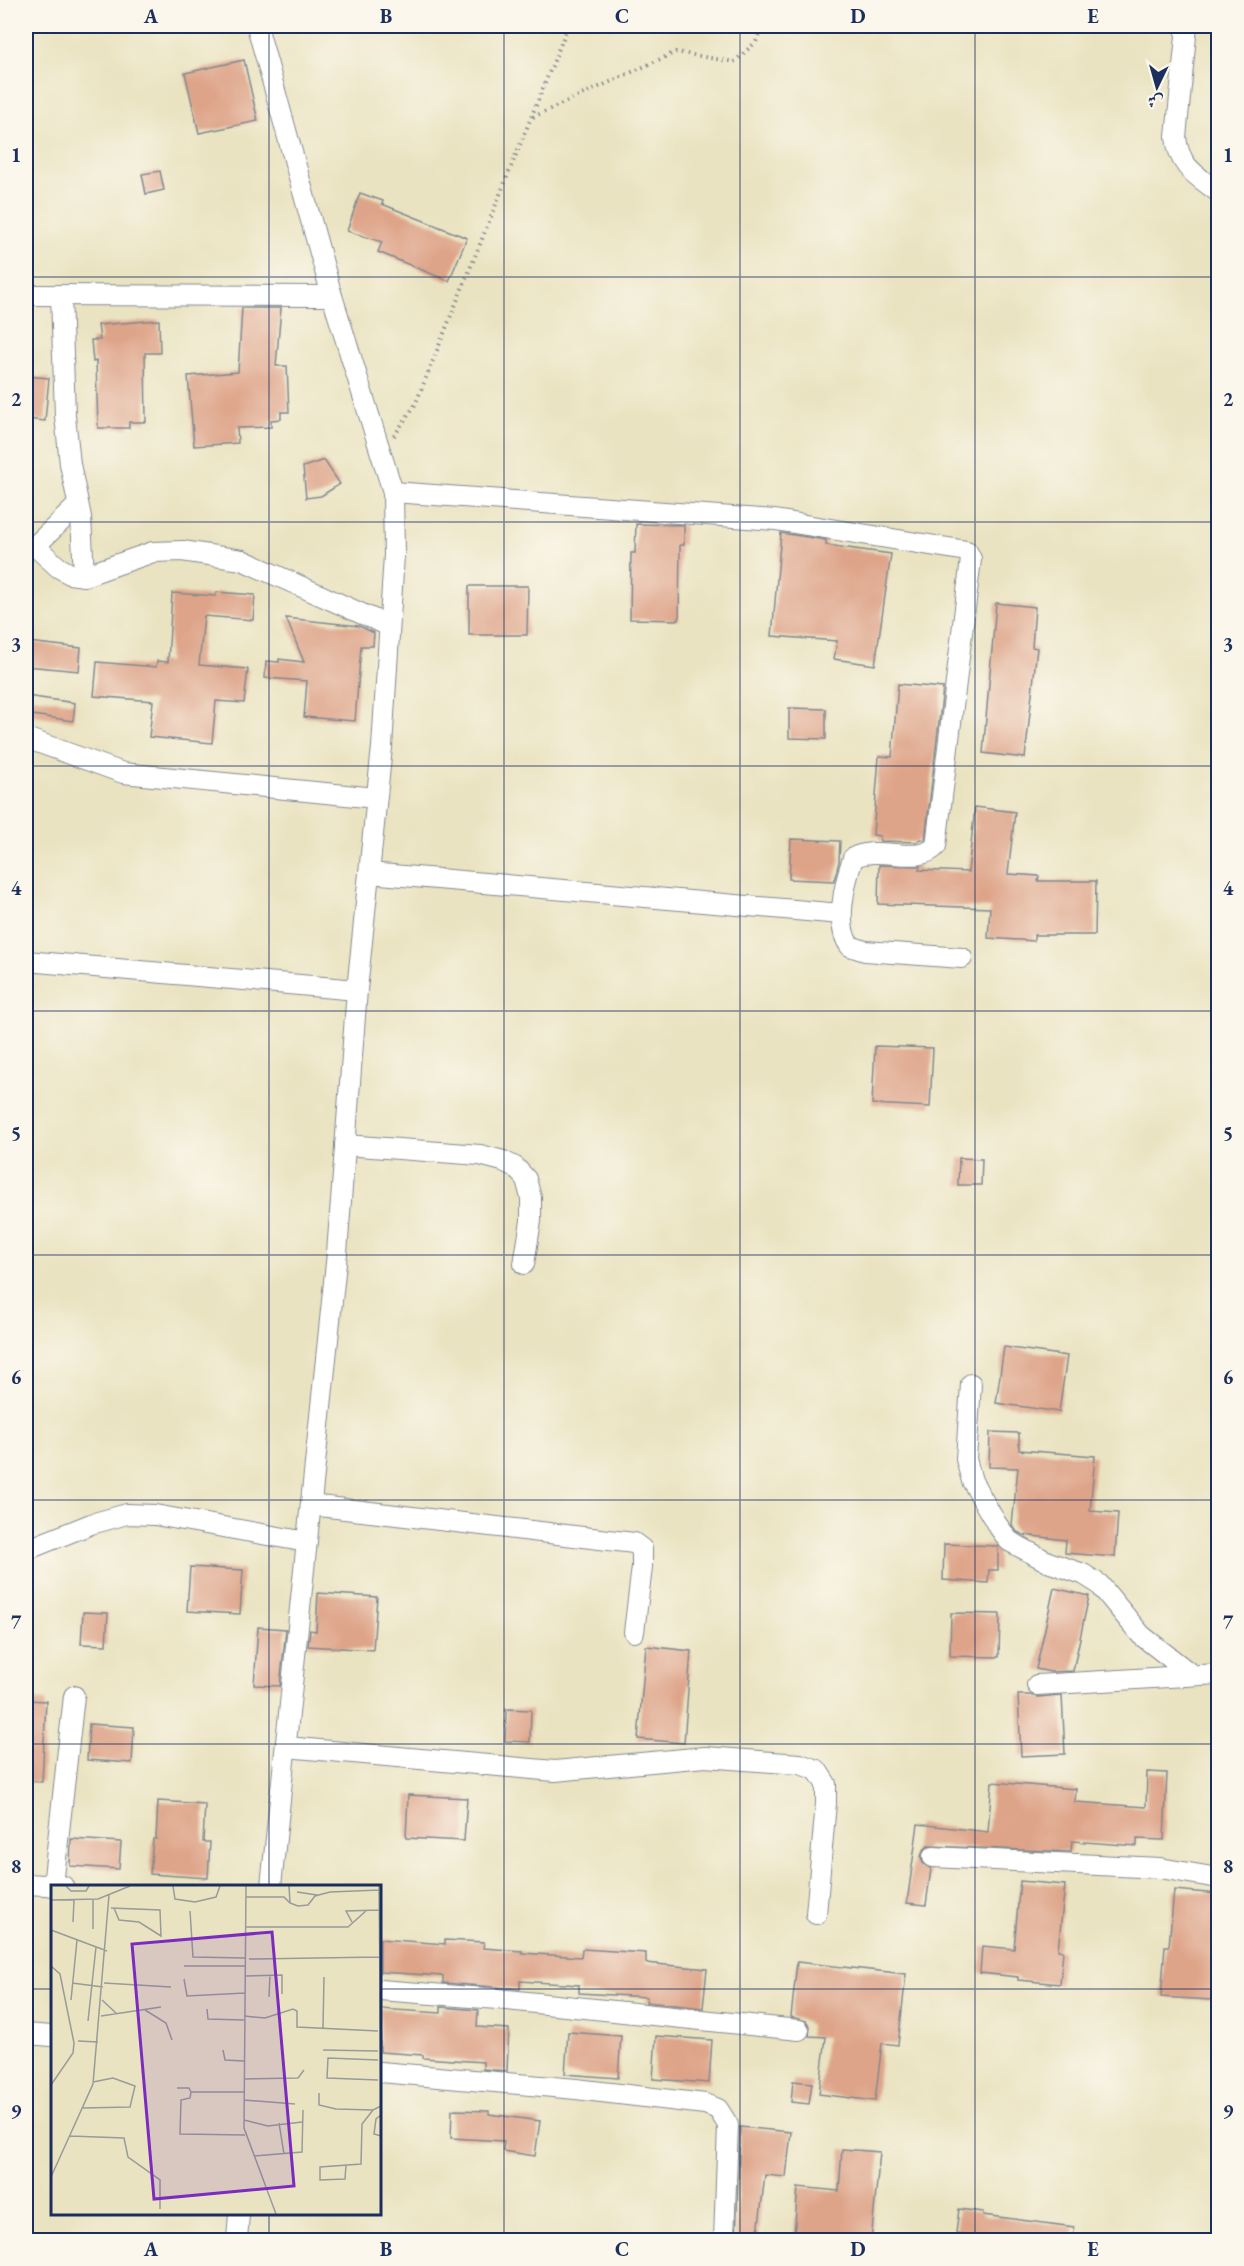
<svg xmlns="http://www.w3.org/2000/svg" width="1244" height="2266" font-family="'EB Garamond',Amiri,serif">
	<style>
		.building { fill: #dea489 }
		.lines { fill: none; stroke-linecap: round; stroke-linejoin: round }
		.street-casing { stroke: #828990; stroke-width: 22 }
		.path { stroke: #828990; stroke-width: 4; stroke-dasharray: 1.5 4.5; stroke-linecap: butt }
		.street { stroke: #fff; stroke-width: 20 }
		.grid { fill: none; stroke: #1b2f5e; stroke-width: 1.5; stroke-opacity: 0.55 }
		.inset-road { fill: none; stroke: #979b99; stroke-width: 1.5 }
		.view { fill: #7b2cbf; fill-opacity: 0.15; stroke: #7b2cbf; stroke-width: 3 }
		.inset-edge { fill: none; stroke: #1b2f5e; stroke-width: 3 }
		.neatline { fill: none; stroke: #1b2f5e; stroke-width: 2 }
		.grid-label { font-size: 20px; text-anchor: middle; font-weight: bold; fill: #1b2f5e }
	</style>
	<rect width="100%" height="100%" fill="#fbf7ec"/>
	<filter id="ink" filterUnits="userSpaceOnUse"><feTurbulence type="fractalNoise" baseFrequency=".0167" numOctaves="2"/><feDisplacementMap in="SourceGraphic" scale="12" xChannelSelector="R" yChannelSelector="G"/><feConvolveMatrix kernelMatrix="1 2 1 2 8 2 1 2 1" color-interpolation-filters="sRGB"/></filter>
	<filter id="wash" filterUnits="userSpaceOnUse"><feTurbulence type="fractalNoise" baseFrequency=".008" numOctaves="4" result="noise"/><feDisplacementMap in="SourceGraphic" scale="24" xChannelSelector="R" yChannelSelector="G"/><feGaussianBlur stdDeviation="1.35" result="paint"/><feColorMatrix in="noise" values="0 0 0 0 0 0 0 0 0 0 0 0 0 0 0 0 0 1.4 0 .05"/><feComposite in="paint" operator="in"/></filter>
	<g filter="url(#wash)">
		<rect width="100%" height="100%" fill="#eae3c1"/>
		<g id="blocks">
			<g class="building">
				<polygon points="244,60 258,121 199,133 185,73"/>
				<polygon points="160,171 164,190 146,194 142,174"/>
				<polygon points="360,193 383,201 382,204 467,238 449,281 378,252 382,242 347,231"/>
				<polygon points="242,308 281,308 276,366 287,366 289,412 281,412 281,419 271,420 271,427 237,428 238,443 194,446 188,376 238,372"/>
				<polygon points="159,320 160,353 145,353 146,422 129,422 129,428 98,428 96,361 93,362 91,340 100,340 98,325"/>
				<polygon points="26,376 49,378 45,421 26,419"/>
				<polygon points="324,460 340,484 321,496 306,498 303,467"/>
				<polygon points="636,524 684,525 684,545 680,545 679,620 630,619 631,553 635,553"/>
				<polygon points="781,533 826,540 826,545 891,554 875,665 834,659 837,641 772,636"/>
				<polygon points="469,586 528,586 527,635 469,635"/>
				<polygon points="217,592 255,595 253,620 204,616 199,665 248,669 244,703 216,701 212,743 149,737 153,701 94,696 97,662 156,667 157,661 168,662 172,593 216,596"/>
				<polygon points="996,603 1035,607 1032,647 1037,648 1025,758 983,753"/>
				<polygon points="286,618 359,626 374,633 373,646 361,646 355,721 304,717 307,681 265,678 266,661 279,662 279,659 304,662"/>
				<polygon points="28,642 81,648 79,671 26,666"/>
				<polygon points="898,684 943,688 925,840 920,839 917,842 880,841 880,836 873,835 879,756 892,757"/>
				<polygon points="26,696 75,703 73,721 26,714"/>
				<polygon points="789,708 826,709 826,739 789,738"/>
				<polygon points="975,807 1015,812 1008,874 1039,876 1038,881 1096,881 1095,935 1034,935 1034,941 988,938 990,908 878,904 879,865 920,866 919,870 968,872"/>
				<polygon points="791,839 840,841 839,862 834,881 789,879"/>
				<polygon points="875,1046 933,1048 930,1107 872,1104"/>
				<polygon points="959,1158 982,1159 981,1185 958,1185"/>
				<polygon points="1004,1347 1067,1356 1059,1412 996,1403"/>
				<polygon points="990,1432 1019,1433 1019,1450 1095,1456 1090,1511 1118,1513 1115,1557 1065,1553 1066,1540 1024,1535 1017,1532 1012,1525 1018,1468 989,1467"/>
				<polygon points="944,1544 998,1546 998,1570 989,1570 988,1583 943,1580"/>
				<polygon points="190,1567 243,1570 240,1614 187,1611"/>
				<polygon points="1054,1588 1089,1596 1073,1671 1051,1672 1036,1669"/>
				<polygon points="318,1593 377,1597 373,1650 308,1646 310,1630 316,1631"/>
				<polygon points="83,1612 108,1613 106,1645 81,1644"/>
				<polygon points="951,1613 1000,1614 999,1657 950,1656"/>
				<polygon points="258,1627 286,1629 280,1686 254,1685"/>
				<polygon points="646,1646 691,1651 684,1743 638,1739"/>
				<polygon points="1018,1695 1030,1695 1038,1697 1062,1695 1065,1754 1021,1756"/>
				<polygon points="26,1700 46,1701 42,1782 26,1781"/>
				<polygon points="506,1709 531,1710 530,1742 505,1741"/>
				<polygon points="89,1724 134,1727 132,1763 87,1760"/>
				<polygon points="1147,1772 1167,1773 1164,1840 1137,1839 1137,1846 1072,1841 1071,1852 928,1846 923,1851 921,1857 923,1863 931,1869 926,1905 907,1903 918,1824 988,1832 992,1782 1076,1789 1075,1802 1146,1807"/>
				<polygon points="408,1795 467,1798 464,1841 406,1838"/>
				<polygon points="158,1801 205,1804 203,1842 210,1842 208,1878 150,1874 153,1839 156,1839"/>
				<polygon points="71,1839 121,1842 119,1869 70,1866"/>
				<polygon points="1020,1881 1065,1885 1058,1950 1063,1951 1060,1984 1018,1980 1018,1977 980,1973 982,1946 1014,1949"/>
				<polygon points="1174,1890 1218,1894 1218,1942 1215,1942 1211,2000 1161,1997 1165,1946 1169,1946"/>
				<polygon points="380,1939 445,1944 445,1940 484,1942 483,1948 522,1951 522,1953 581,1957 582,1949 646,1953 646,1963 707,1969 703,2008 646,2002 647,1997 579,1993 579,1985 520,1981 520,1989 443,1983 443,1976 380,1972"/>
				<polygon points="797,1962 906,1974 898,2045 882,2043 875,2101 819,2094 826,2037 809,2036 810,2026 806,2021 791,2017"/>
				<polygon points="441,2007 478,2010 477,2027 509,2029 507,2071 483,2069 483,2062 423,2058 423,2055 380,2052 380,2009 441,2013"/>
				<polygon points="568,2032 621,2036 618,2078 565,2074"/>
				<polygon points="656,2036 712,2040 709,2083 653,2079"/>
				<polygon points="793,2081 812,2083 809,2104 791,2102"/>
				<polygon points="452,2110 489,2111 489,2114 540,2121 535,2156 503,2151 504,2141 451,2138"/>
				<polygon points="740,2127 791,2132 786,2177 765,2175 757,2241 736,2241"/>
				<polygon points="842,2149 880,2152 871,2241 794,2235 798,2187 839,2191"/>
				<polygon points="959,2209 983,2212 983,2215 1074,2227 1073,2241 1007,2241 956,2233"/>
			</g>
		</g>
	</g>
	<g filter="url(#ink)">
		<use href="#blocks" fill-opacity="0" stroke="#828990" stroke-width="1.5"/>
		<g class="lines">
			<g class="street-casing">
				<g id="street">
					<polyline points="257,26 332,296 393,492 394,555 382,747 357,990 337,1253 271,1886"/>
					<path d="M1187,26L1176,137C1179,167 1196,175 1218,192"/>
					<polyline points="26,295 332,296"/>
					<polyline points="61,295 65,416 70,464 81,517 84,576"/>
					<path d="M393,492L775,520L967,551L971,559L936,846C919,866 878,844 853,858C845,882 834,926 850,946L865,951L962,958"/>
					<polyline points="35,546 78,505"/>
					<polyline points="26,547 35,546 58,567 70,574 84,576 153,552 182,551 242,560 389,626"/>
					<polyline points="26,738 123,773 376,798"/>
					<polyline points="369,873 841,914"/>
					<polyline points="26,961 357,990"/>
					<polyline points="345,1145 480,1155 503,1161 515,1167 526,1179 531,1198 531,1221 524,1264"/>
					<polyline points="971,1384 966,1459 972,1481 996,1523 1009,1541 1048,1562 1083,1574 1099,1584 1141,1635 1192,1675"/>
					<polyline points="311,1505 634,1543 642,1549 642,1567 634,1632"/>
					<polyline points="26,1550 91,1524 127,1514 155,1515 307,1542"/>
					<polyline points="1037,1685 1218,1674"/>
					<polyline points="286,1747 555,1771 705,1757 800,1764 817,1770 826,1784 826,1803 816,1914"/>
					<polyline points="933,1857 1160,1868 1218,1878"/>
					<polyline points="26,1884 63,1886"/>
					<polyline points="53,1886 74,1696"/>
					<polyline points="380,1990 497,1999 799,2030"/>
					<polyline points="26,2034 52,2036"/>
					<polyline points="380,2072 576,2089 705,2104 718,2109 728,2125 724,2240"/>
					<polyline points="237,2240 239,2214"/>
				</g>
			</g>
			<g class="path">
				<polyline points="533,117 676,52 734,62 756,42 762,26"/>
				<polyline points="394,436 415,405 568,26"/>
			</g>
			<use href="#street" class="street"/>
		</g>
	</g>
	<path class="grid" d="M269,26V1886M504,26V2240M740,26V2240M975,26V2240M26,277H1218M26,522H1218M26,766H1218M26,1011H1218M26,1255H1218M26,1500H1218M26,1744H1218M26,1989H52M380,1989H1218M269,2214V2240"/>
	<g transform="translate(51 1885)">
		<rect width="330" height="330" fill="#eae3c1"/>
		<path class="inset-road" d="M15,1L20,6H35L38,1M122,1L124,14L144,17L165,12L169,1M195,1L193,243L225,329M238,1L239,18L247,21L257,20L264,11L279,7L328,5M328,1L330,218M246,7L266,10M195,12H233L239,18M0,15L47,14L79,1M42,15V44M60,23L109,25L110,51L88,37L68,35L63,23M139,26L142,72L194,73M22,37L23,15M301,37L295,26L328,25M195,42H297L316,25M0,45L56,66M198,74L328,72M0,81L9,89L23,158L22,168L0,200M133,81H194M194,91L231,90V109M133,94L136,111L194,108M21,98L52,102M53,98L120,102M218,112L219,90M20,115L26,55M51,115L66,129M156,124L157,134L193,135M94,125L115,138L121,155M50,131L110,122M193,131L214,133L242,124L246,126V142L327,146M37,136L45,62M272,143L273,92M27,156L47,157M172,165L174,175L193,176M272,165L327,166M327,175L277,173L276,193L327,195M193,194L247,193L253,185M126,203H138L140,207L139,213L130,215L129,249L194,250M140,207H193M268,208V220L285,224L322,225L330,221M193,215L244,219M31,223L79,222L84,201L62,193L42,197M330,230L325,234L323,249L330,251M193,235L217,241L251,237M228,238L233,269M19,251L73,253L77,272L109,295V324M203,271L251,267L252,225M295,280L294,294L269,295V282L310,279L311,239L322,225M0,292L42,199L58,10"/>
		<path class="view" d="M221,47L243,301L103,314L81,59Z"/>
		<rect width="330" height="330" class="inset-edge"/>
	</g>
	<rect width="1244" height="2266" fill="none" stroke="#fbf7ec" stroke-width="66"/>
	<g transform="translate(1157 87) rotate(185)" stroke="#fbf7ec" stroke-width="4.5" paint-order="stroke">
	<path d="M0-4.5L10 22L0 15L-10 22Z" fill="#1b2f5e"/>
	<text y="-9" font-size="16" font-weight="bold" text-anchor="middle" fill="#1b2f5e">ش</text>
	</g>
	<rect x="33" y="33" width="1178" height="2200" class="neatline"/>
	<g class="grid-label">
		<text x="151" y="23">A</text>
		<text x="386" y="23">B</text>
		<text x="622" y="23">C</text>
		<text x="858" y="23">D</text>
		<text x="1093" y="23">E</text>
		<text x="16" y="162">1</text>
		<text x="1228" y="162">1</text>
		<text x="16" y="406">2</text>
		<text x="1228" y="406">2</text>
		<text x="16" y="651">3</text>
		<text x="1228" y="651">3</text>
		<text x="16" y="895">4</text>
		<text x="1228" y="895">4</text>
		<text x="16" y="1140">5</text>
		<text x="1228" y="1140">5</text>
		<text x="16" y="1384">6</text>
		<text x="1228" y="1384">6</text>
		<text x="16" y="1629">7</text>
		<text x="1228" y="1629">7</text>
		<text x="16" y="1873">8</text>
		<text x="1228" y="1873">8</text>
		<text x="16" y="2118">9</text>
		<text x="1228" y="2118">9</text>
		<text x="151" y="2256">A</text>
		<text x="386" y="2256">B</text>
		<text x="622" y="2256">C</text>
		<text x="858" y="2256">D</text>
		<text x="1093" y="2256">E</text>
	</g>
</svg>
